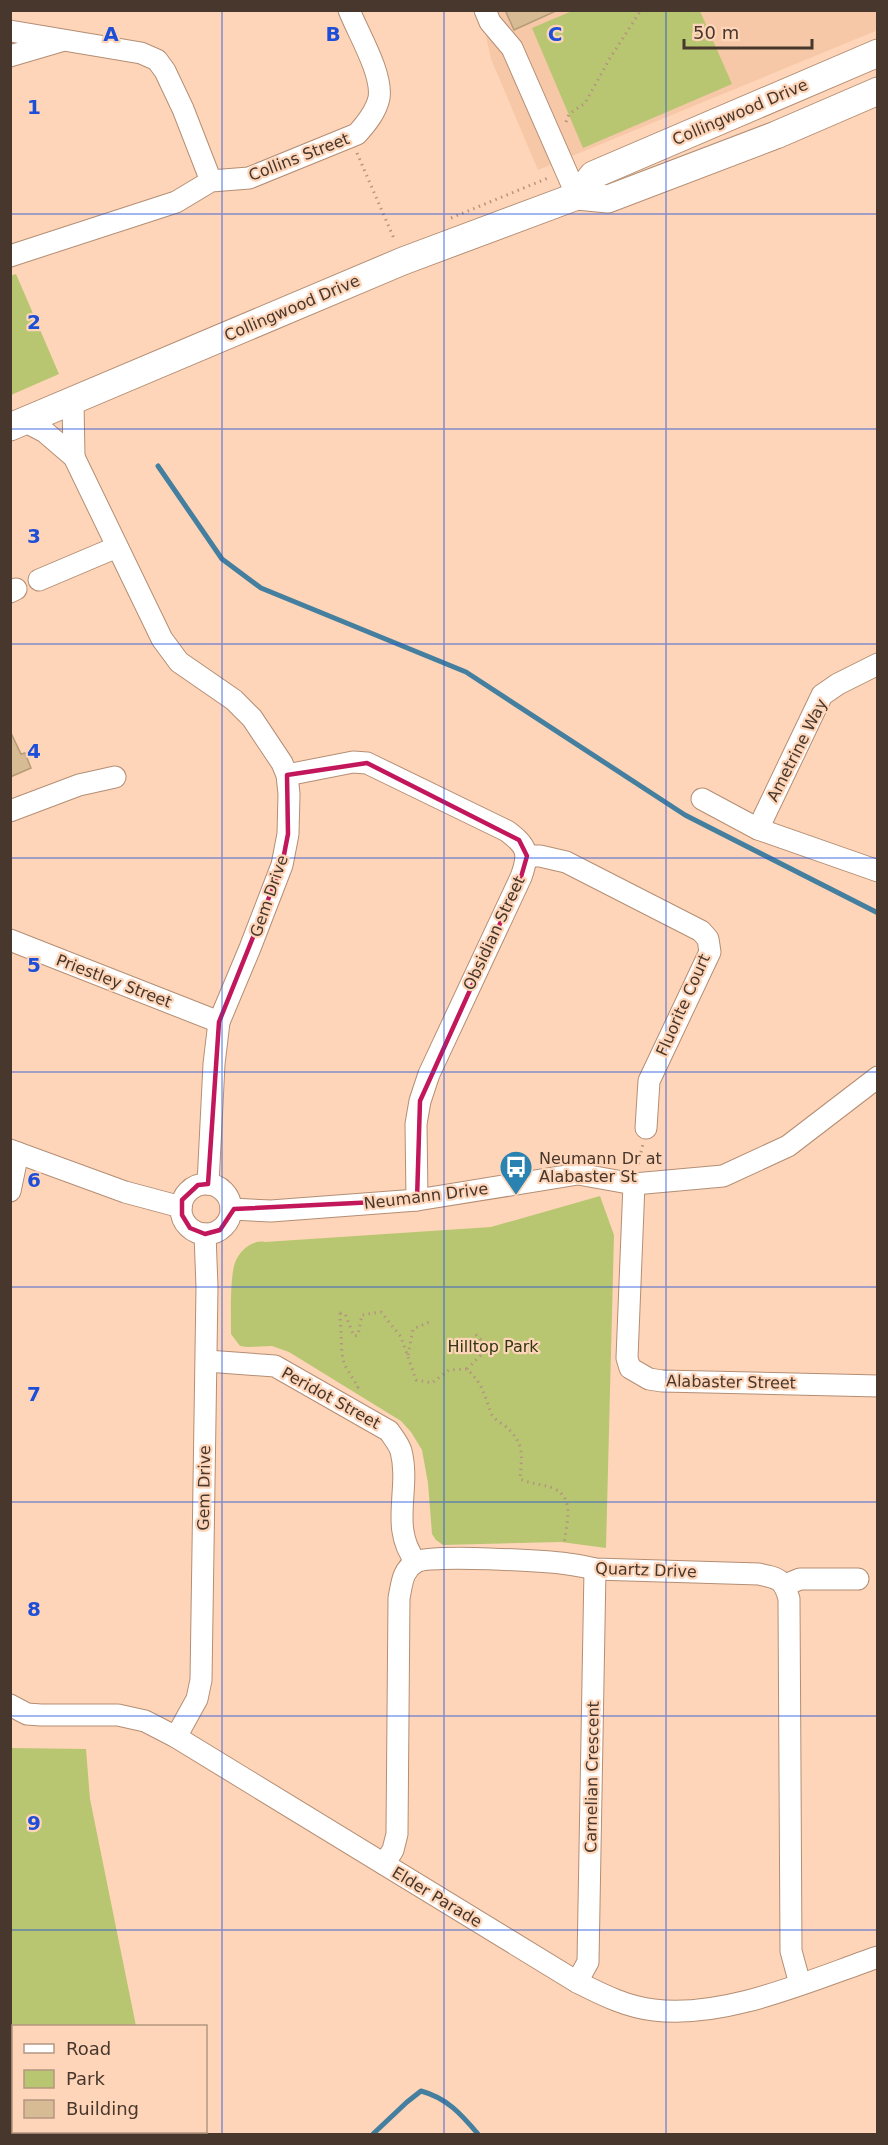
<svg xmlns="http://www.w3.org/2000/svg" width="888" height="2145" font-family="'DejaVu Sans',sans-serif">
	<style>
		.built { fill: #f6c8a7 }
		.green { fill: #b8c671 }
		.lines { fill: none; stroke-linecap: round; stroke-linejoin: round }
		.stream { stroke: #457f9f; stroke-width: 5 }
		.building { fill: #d6bb95; stroke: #b69c77; stroke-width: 1.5 }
		.minor-casing { stroke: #b48e74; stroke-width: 23 }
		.major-casing { stroke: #b48e74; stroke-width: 29 }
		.path { stroke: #b49580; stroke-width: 3; stroke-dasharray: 1.5 4.5; stroke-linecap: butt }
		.minor { stroke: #fff; stroke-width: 21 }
		.major { stroke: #fff; stroke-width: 27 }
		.marked { fill: none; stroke: #c2185b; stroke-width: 4.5; stroke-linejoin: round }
		.grid { fill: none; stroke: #1d4ed8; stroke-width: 1.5; stroke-opacity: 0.55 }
		.labels { text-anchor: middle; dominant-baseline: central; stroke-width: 4.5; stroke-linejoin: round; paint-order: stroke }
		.street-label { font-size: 16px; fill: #47372c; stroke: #fed5b8 }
		.poi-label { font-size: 16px; fill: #47372c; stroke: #fed5b8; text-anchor: start }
		.park-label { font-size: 16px; fill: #313711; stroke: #fed5b8 }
		.grid-label { font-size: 20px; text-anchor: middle; font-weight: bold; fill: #1d4ed8; stroke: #fed5b8; stroke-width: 4.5; stroke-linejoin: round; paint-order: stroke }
	</style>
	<rect width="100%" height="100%" fill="#fed5b8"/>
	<polygon class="built" points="877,10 878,30 538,170 491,59 484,27 477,11"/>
	<g class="green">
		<polygon points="572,11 700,11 732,84 583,148 532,28"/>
		<polygon points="16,274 59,374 11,395 10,276"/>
		<path d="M600,1196L614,1235L606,1548L561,1542L443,1545L436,1540L432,1534L428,1483L422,1450L411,1432L401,1421L289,1352L272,1346L247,1347L240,1346L231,1334C231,1316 230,1283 234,1266C237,1253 251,1239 265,1242L491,1227Z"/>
		<polygon points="11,1748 86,1749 90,1799 136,2026 14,2026 14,2132 157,2132 157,2134 11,2134"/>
	</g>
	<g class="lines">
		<g class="stream">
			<polyline points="158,466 222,559 261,588 466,672 685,815 878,913"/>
			<polyline points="10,2074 14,2072"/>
			<polyline points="72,2134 73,2132"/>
			<path d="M373,2134L407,2102L421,2091C447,2098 461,2114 478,2134"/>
		</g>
	</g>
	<g class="building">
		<polygon points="505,10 558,10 514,30"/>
		<polygon points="10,731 21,754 25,753 31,768 10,777"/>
	</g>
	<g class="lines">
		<g class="minor-casing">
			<g id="minor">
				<polyline points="485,10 490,22 512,48 577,196"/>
				<polyline points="10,31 141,53 157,60 165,71 183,109 211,181"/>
				<polyline points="10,56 61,41"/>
				<path d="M10,256L176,202L211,181L249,178L357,134C366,124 376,112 379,98C383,74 358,33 349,10"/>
				<polyline points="73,401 74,457"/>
				<polyline points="24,421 45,432 74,457 162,639 179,662 234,700 252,718 282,763 287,775 289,794 288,834 282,865 250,948 219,1022 214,1064 208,1184"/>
				<polyline points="39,580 117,547"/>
				<polyline points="10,592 16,589"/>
				<path d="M287,775L353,762L367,763L507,831C527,846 530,853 521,877L429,1074L420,1101L416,1124L417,1200"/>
				<polyline points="702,799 758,829 878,871"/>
				<polyline points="10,811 79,785 115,777"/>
				<polyline points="758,829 822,695 838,684 878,664"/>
				<polyline points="527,856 540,856 566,862 701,931 708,939 710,952 649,1081 646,1128"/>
				<polyline points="10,940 219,1022"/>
				<polyline points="10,1150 125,1192 181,1207"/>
				<circle cx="206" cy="1209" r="25"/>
				<polyline points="634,1184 627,1358 630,1368 649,1379 662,1381 878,1386"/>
				<polyline points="10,1191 18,1153"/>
				<polyline points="231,1209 271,1211 417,1200 578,1174 634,1184 723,1176 788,1146 878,1077"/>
				<path d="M207,1361L275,1366L389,1431C393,1437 399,1444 401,1451C411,1490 389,1527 416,1562"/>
				<polyline points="785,1585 800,1579 858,1579"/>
				<path d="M10,1705L27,1714L41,1715H118L145,1721L176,1737L577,1982C601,1994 626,2007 654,2010C725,2019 811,1980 878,1957"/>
				<polyline points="176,1737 197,1699 201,1680 207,1287 205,1234"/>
				<path d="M384,1864L393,1850L397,1834L399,1598C402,1584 402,1570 416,1562C430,1554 546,1561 568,1564C577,1565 586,1567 595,1569L759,1574C778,1578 784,1579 789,1599L791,1951L800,1984"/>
				<polyline points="577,1982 588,1962 595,1569"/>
			</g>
		</g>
		<g class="major-casing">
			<g id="major">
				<polyline points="577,196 593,175 878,53"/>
				<polyline points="10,427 403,261 577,196 608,199 776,135 878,91"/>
			</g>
		</g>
		<g class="path">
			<polyline points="566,122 569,114 585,103 610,58 641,10"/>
			<polyline points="357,153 395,241"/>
			<polyline points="451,218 548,178"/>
			<polyline points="638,1164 643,1144"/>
			<path d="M340,1313L345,1314L354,1336L358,1335L362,1315L381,1312L401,1337L416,1380L432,1383L449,1370L467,1369C484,1386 483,1392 491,1413C493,1418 499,1422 504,1425C525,1443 522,1454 520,1479C531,1484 542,1484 553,1488C576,1498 566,1524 564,1545"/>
			<polyline points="340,1313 342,1353 344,1364 358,1387 353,1390"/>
			<polyline points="408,1355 413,1329 429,1322"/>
			<polyline points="467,1369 480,1356 484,1349 481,1340 475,1334"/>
		</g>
		<use href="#minor" class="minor"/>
		<use href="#major" class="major"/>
	</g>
	<path class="marked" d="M367,763L519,840L527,856L521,877L420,1101L417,1200L234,1209L220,1230L205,1234L190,1228L182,1215V1200L198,1185L208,1184L219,1022L282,865L288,834L287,775Z"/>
	<path class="grid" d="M222,10V2134M444,10V2134M666,10V2134M10,214H878M10,429H878M10,644H878M10,858H878M10,1072H878M10,1287H878M10,1502H878M10,1716H878M10,1930H878"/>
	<defs>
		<g id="bus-pin" transform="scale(1.725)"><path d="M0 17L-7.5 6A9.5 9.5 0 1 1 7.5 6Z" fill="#2a82b1" stroke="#fed5b8"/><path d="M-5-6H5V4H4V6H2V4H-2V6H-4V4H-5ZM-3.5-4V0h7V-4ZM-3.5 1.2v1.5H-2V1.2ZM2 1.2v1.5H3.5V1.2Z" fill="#fff"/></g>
	</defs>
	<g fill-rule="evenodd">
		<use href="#bus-pin" x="516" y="1167"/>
	</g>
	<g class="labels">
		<g class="street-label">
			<text transform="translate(740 112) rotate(-23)">Collingwood Drive</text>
			<text transform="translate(299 157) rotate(-21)">Collins Street</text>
			<text transform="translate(292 308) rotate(-23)">Collingwood Drive</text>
			<text transform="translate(797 750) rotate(-63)">Ametrine Way</text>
			<text transform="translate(269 896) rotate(-71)">Gem Drive</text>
			<text transform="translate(494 933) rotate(-65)">Obsidian Street</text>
			<text transform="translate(114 981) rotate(21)">Priestley Street</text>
			<text transform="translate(683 1005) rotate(-66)">Fluorite Court</text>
			<text transform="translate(426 1196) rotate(-7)">Neumann Drive</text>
			<text transform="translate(731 1382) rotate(1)">Alabaster Street</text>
			<text transform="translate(331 1398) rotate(29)">Peridot Street</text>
			<text transform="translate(204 1488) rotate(-89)">Gem Drive</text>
			<text transform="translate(646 1570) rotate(2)">Quartz Drive</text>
			<text transform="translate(592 1777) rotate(-89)">Carnelian Crescent</text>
			<text transform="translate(437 1897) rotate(31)">Elder Parade</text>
		</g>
		<g class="poi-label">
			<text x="539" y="1158">Neumann Dr at<tspan x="539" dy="18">Alabaster St</tspan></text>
		</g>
		<g class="park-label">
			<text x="493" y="1346">Hilltop Park</text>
		</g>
	</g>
	<g class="grid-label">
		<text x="111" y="41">A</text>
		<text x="333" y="41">B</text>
		<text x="555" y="41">C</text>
		<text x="34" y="114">1</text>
		<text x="34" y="329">2</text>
		<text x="34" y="543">3</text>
		<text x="34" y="758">4</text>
		<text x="34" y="972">5</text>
		<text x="34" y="1187">6</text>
		<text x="34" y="1401">7</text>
		<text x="34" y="1616">8</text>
		<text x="34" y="1830">9</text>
	</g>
	<rect width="888" height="2145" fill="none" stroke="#47372c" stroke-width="24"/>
	<rect x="12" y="2025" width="195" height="108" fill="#fed5b8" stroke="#b59680" stroke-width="1.5"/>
	<rect x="24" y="2044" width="30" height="9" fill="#ffffff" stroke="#b59680" stroke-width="1.5"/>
	<text x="66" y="2055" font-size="18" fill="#47372c">Road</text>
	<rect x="24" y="2070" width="30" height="18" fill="#b8c671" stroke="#b59680" stroke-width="1.5"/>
	<text x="66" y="2085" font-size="18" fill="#47372c">Park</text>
	<rect x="24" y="2100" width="30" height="18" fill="#d6bb95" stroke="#b59680" stroke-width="1.5"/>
	<text x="66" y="2115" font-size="18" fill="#47372c">Building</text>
	<path d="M684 39v9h128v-9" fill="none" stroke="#47372c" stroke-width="3"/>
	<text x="693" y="39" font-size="18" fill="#47372c" stroke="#fed5b8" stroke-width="4.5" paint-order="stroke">50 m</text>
</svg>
